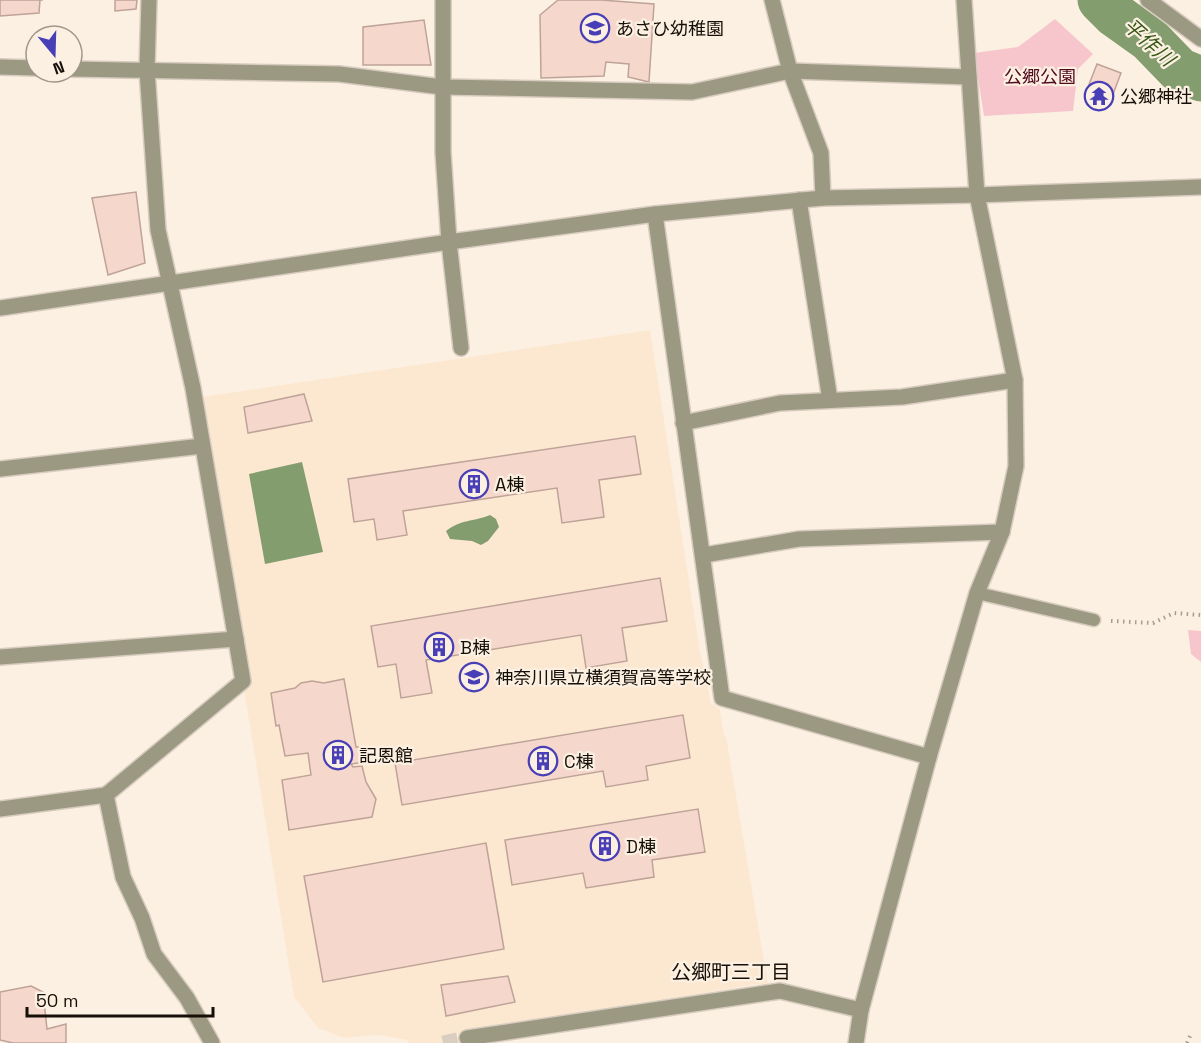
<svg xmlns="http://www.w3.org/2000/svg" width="1201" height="1043" font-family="'Space Grotesk','Noto Sans JP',sans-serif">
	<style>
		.built { fill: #fce8d1 }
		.green { fill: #f7c6cc }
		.water { fill: #839d6f }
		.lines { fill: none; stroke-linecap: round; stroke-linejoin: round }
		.river { stroke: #839d6f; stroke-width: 45 }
		.building { fill: #f5d7cc; stroke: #bfa398; stroke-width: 1.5 }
		.minor-tunnel { stroke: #dacec1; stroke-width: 15; stroke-dasharray: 15 8; stroke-linecap: butt }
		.service-casing { stroke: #d7ccbf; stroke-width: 15 }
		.minor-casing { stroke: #d7ccbf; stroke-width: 18 }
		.tertiary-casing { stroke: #d7ccbf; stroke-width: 18 }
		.path { stroke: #a79c91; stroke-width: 4; stroke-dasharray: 1.5 4.5; stroke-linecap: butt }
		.service { stroke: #9c9983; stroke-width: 12 }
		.minor { stroke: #9c9983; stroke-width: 15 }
		.tertiary { stroke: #9c9983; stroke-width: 15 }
		.labels { text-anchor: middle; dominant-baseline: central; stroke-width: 4.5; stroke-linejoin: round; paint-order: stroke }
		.poi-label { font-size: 18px; fill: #160f07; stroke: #fcf0e2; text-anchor: start }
		.park-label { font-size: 18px; fill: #50081d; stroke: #fcf0e2 }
		.water-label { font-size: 20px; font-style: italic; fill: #375816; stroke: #fcf0e2 }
		.neighbourhood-label { font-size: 20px; fill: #160f07; stroke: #fcf0e2 }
	</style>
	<rect width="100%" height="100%" fill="#fcf0e2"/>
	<polygon class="built" points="650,330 700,652 711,703 720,709 724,736 726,736 768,985 757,984 444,1037 454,1043 408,1043 407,1040 379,1035 344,1038 318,1028 294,997 197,401 202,397"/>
	<g class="green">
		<polygon points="1055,19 1093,54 1078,69 1073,111 984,116 974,53 1018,47"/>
		<polygon points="1188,630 1201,631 1201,662 1191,654"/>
	</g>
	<g class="water">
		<polygon points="302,462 323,552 265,564 249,474"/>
		<path d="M490,515L496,519L499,527L488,541L481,545L472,541L450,539L446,531C461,519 473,522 490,515Z"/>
	</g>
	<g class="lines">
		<polyline class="river" points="1100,0 1115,15 1150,40 1179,70 1201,79"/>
	</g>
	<g class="building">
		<polygon points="0,0 43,0 40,0 39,13 0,16"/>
		<polygon points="115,0 137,0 136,9 115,11"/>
		<polygon points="558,0 601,0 654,4 649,82 628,77 629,64 606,62 604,76 541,78 540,15"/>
		<polygon points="424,20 431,65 363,65 363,27"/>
		<polygon points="1097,64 1121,73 1112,97 1088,87"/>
		<polygon points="136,192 145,263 108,275 92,198"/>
		<polygon points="304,394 312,421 248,433 244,407"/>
		<polygon points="635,436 641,474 599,480 604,517 562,523 557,488 403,511 407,535 377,540 374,519 354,522 348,479"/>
		<polygon points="660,578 667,621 622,628 627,661 586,668 581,635 426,660 432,693 401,698 396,664 378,667 371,626"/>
		<polygon points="344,679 356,747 364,747 367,750 369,757 365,762 351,764 353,767 362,766 366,782 376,799 372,817 289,830 282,780 311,775 308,753 285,756 279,725 276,726 271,693 295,688 301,683 312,681 324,683"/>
		<polygon points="683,715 690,758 646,766 648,780 606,787 603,771 402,805 395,763"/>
		<polygon points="698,809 705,852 652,860 654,877 586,888 583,873 512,885 505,840"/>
		<polygon points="486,843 504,949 323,982 304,876"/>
		<polygon points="508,976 515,1002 446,1016 441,985"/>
		<polygon points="31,986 43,992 47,1029 66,1024 66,1043 13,1043 0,1040 0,992"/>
	</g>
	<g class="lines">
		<polyline class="minor-tunnel" points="443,1043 467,1038"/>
		<g class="service-casing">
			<polyline id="service" points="977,593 1094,620"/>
		</g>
		<g class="minor-casing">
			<g id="minor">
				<polyline points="149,0 147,70 158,230 193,388 243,681 106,795 123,877 142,918 154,954 187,998 212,1043"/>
				<polyline points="443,0 443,152 449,242 461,348"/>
				<polyline points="772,0 790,71 821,153 823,198"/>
				<polyline points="1148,0 1201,39"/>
				<polyline points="0,67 36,68"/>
				<polyline points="72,69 339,74 442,87 692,92 790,71 969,77"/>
				<polyline points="799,200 830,400"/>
				<polyline points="655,214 722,698 929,757"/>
				<polyline points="683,423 780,403 902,397 1015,380"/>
				<polyline points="0,469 202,446"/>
				<polyline points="704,555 799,539 1002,532"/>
				<polyline points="0,657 236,639"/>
				<polyline points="0,809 106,795"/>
				<polyline points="467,1038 780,991 861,1010"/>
				<polyline points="856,1043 861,1010 929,757 977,593 1002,532 1016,466 1015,380 977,195 964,0"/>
			</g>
		</g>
		<g class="tertiary-casing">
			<polyline id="tertiary" points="0,308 449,242 655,214 823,198 977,195 1201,187"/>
		</g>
		<g class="path">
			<polyline points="1111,621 1153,623 1174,613 1201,615"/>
			<polyline points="1187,1043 1191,1034"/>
		</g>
		<use href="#service" class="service"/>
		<use href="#minor" class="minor"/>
		<use href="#tertiary" class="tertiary"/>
	</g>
	<defs>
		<g id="school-ring" transform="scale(1.5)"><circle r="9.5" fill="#fcf0e2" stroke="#483eb5" stroke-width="1.5"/><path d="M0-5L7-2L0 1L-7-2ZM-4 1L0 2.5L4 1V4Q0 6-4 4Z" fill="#483eb5"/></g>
		<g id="temple-ring" transform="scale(1.5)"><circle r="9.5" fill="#fcf0e2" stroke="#483eb5" stroke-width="1.5"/><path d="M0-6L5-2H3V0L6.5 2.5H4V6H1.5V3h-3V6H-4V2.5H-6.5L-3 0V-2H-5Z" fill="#483eb5"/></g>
		<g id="building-ring" transform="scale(1.5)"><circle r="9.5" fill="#fcf0e2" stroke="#483eb5" stroke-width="1.5"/><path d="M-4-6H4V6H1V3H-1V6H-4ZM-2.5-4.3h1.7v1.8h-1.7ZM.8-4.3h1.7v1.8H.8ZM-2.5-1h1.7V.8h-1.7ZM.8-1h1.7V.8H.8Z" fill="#483eb5"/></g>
	</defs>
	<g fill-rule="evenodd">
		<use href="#school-ring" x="595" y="28"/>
		<use href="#temple-ring" x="1099" y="96"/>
		<use href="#building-ring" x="474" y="484"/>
		<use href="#building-ring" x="439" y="647"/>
		<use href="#school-ring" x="474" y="677"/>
		<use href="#building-ring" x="338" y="755"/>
		<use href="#building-ring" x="543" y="761"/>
		<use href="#building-ring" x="605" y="846"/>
	</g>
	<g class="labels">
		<g class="poi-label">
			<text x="616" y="28">あさひ幼稚園</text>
			<text x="1120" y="96">公郷神社</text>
			<text x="495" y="484">A棟</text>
			<text x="460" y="647">B棟</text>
			<text x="495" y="677">神奈川県立横須賀高等学校</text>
			<text x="359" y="755">記恩館</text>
			<text x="564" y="761">C棟</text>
			<text x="626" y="846">D棟</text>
		</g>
		<g class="park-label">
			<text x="1040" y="76">公郷公園</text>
		</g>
		<g class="water-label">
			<text transform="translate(1149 42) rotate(42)">平作川</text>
		</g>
		<g class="neighbourhood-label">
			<text x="731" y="972">公郷町三丁目</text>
		</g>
	</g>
	<g transform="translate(54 54) rotate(161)"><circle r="28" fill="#fcf0e2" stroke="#a0968a" stroke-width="1.5"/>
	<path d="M0-4.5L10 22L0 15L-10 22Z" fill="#483eb5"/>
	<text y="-9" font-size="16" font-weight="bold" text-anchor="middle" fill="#160f07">N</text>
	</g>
	<path d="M27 1007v9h186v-9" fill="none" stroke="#160f07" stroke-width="3"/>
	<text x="36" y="1007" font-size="18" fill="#160f07" stroke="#fcf0e2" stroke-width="4.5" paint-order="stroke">50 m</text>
</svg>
